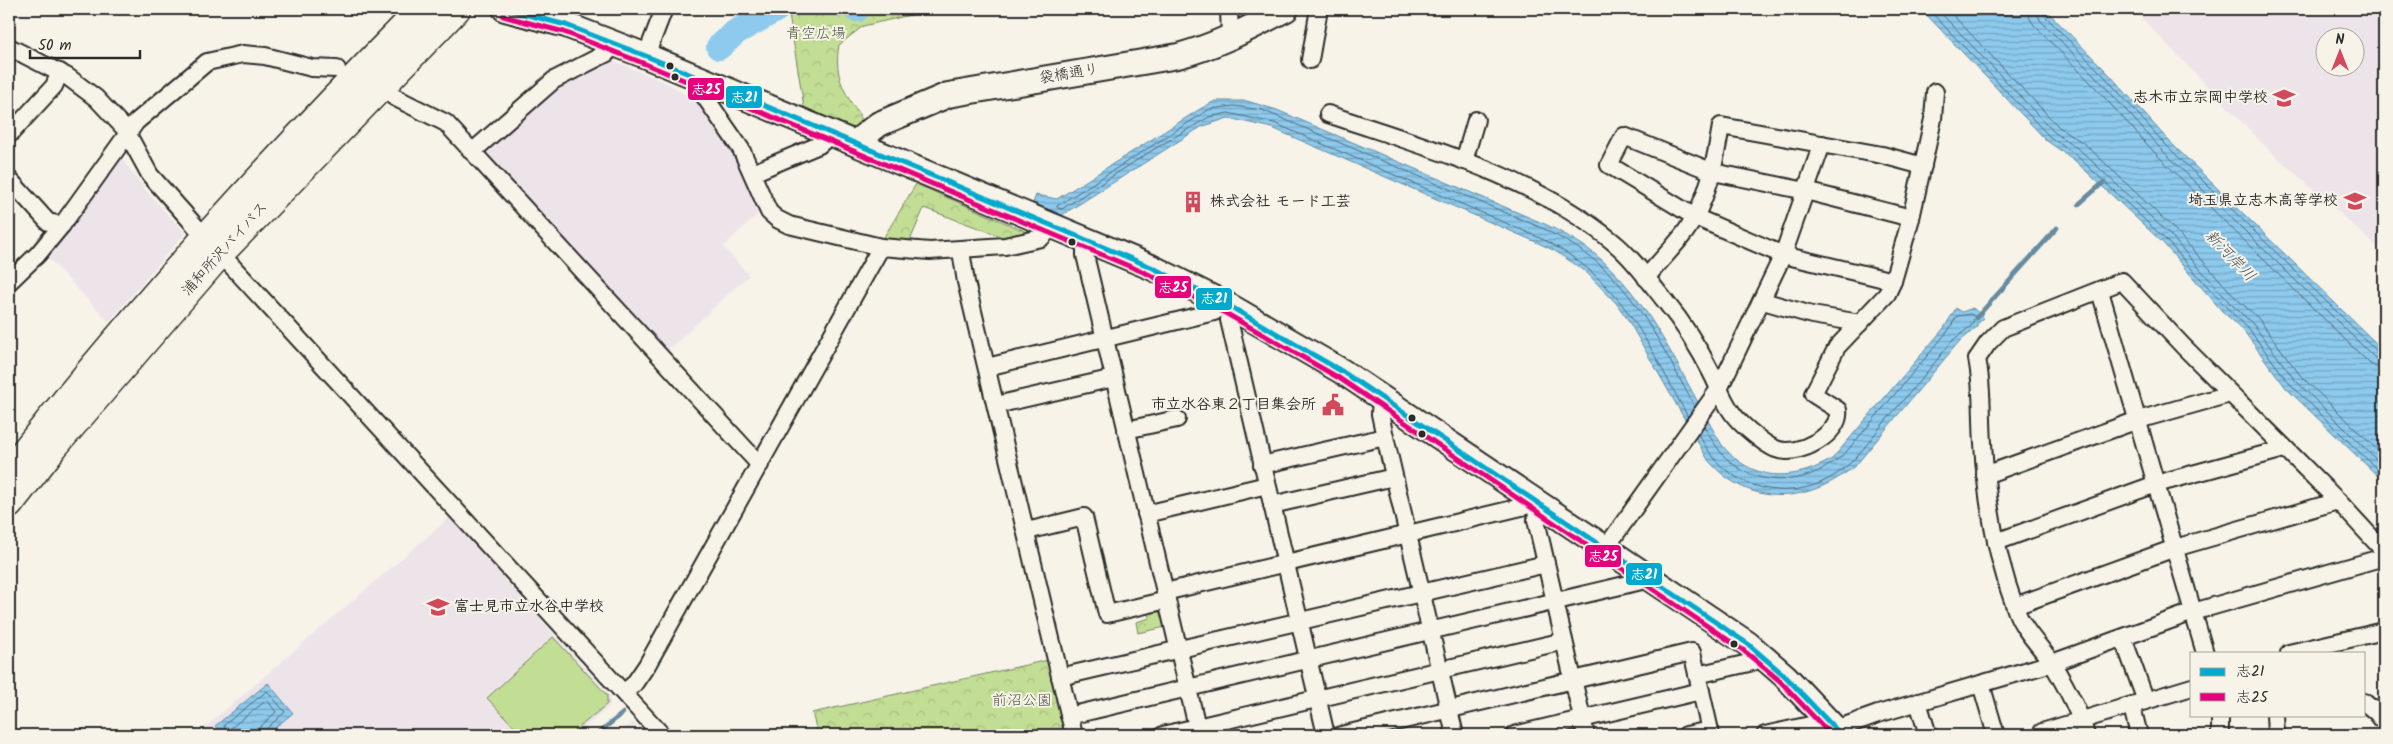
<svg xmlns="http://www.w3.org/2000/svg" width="2393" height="744" font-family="Kalam,'Klee One',sans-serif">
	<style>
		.built { fill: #ede4ea; fill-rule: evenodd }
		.forest { fill: url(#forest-crowns); stroke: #768460 }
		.pitch { fill: #c2dd94; stroke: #768460 }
		.water { fill: url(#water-rules); stroke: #668a9f }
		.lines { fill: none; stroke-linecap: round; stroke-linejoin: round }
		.shore { stroke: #526b79; stroke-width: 1 }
		.stream { stroke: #668a9f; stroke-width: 4.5 }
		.river { stroke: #8dcaed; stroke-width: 26 }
		.street-casing { stroke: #2b2b2b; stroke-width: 20 }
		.secondary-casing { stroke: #2b2b2b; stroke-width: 28 }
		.highway-casing { stroke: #2b2b2b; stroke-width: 31 }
		.street { stroke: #f7f3e8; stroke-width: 16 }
		.secondary { stroke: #f7f3e8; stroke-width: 24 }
		.highway { stroke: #f7f3e8; stroke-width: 28 }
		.bus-1-casing { stroke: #f7f3e8; stroke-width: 9 }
		.bus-2-casing { stroke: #f7f3e8; stroke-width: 9 }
		.bus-1 { stroke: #00a9ce; stroke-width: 5 }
		.bus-2 { stroke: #e5007d; stroke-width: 5 }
		.bus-dot { fill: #2b2b2b; stroke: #f7f3e8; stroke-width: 2 }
		.labels { text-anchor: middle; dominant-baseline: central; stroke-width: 4; stroke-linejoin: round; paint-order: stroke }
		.park-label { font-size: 15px; fill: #515845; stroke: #f7f3e8 }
		.street-label { font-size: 15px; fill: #2b2b2b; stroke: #f7f3e8 }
		.poi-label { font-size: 15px; font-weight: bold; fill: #2b2b2b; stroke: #f7f3e8; text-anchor: end }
		.water-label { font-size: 16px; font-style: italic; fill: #44535c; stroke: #f7f3e8 }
		.line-badge { stroke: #f7f3e8; stroke-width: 2 }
		.badge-label { font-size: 14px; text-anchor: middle; font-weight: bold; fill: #fff }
	</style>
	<defs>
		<pattern id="forest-crowns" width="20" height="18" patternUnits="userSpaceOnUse" patternTransform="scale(1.25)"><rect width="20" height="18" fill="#c2dd94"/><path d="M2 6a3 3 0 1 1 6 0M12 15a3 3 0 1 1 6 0" fill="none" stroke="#a7be80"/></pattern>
		<pattern id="water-rules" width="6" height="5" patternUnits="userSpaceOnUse" patternTransform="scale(1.25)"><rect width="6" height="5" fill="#8dcaed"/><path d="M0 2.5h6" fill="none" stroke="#73a4c0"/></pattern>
	</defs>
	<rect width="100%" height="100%" fill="#f7f3e8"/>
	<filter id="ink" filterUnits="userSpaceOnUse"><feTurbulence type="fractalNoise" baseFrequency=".02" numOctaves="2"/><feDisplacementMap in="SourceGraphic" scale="10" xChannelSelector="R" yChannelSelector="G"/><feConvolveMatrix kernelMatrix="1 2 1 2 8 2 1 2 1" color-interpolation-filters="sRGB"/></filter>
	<g filter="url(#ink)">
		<g class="built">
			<path d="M2133,9H2384V253L2269,150ZM2326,38H2356V68H2326Z"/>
			<polygon points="614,61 667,83 701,103 734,154 760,212 723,247 749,275 666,352 480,152 565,77"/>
			<polygon points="122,159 148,193 185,233 109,322 47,257 66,234 109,173"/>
			<polygon points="449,518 610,696 610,706 574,735 196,735"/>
			<polygon points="633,722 645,735 615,735"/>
		</g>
		<g class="forest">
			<path d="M788,9H936L863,26L839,45C833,78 846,95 864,122L851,128L804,107Z"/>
			<polygon points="916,184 1027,232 1003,237 924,208 909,243 881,242"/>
			<polygon points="1156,609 1163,611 1166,627 1138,633 1136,622 1150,618 1149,611"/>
			<polygon points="1048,660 1065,735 818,735 812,713"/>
		</g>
		<polygon class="pitch" points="553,637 607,695 607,704 570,735 522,735 487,698"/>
		<g class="water">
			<polygon points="1921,9 2045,9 2108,73 2167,139 2384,351 2384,482 2286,388 2243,330 2222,311 2163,243 2073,159 2047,141"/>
			<path d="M1215,101H1247L1277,110L1547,225C1567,235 1587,246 1604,262C1657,311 1685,384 1722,445C1752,482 1793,482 1832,459L1944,328L1956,308L1962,312L1973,308L1984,318L1976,325L1978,326L1957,344L1856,465C1809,504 1750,509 1708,460L1628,320L1616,303L1585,271L1555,251L1536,242L1272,128L1228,118L1201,127L1062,215L1033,203L1036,195L1057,199L1200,109Z"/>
			<polygon points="268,683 293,713 266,735 223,735 215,726"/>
		</g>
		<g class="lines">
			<g class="shore">
				<polyline points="1928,9 2050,137 2076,155 2166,240 2226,307 2247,327 2290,384 2384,476"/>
				<polyline points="1937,9 2054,132 2080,150 2171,236 2230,303 2252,323 2295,380 2384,467"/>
				<polyline points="1947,9 2059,127 2085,144 2176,231 2236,298 2258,318 2300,375 2384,456"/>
				<polyline points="2028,9 2029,17 2034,25 2094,86 2154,152 2369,363 2376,367 2384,368"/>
				<polyline points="2036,9 2040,20 2099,80 2159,147 2374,357 2384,361"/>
				<polyline points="2042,9 2045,16 2104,76 2163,142 2379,353 2384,354"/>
				<path d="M1688,417C1645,339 1622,278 1538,237L1274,123L1228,113L1209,117L1151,151L1062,209L1058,208L1057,206L1210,109L1234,106L1262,110L1544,229C1564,239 1582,250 1599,264C1642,301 1668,358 1695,407"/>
				<path d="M1698,434C1706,447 1714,461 1726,470C1760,497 1808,497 1842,470C1858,458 1870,440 1882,425C1906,397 1930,369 1953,340L1971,326L1975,317L1971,314L1957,316L1948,331L1847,451C1813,485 1758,492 1723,455C1715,446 1710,436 1704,426"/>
				<polyline points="226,735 224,725 267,691 285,712 265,730 264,735"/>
				<polyline points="232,735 232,727 267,700 276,712 260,727 257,735"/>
			</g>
			<g class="stream">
				<polyline points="2079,204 2104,182"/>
				<polyline points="1976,318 2057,228"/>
				<polyline points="596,735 623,713"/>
			</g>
			<g class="river">
				<polyline points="856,9 857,9"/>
				<polyline points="719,47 736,32 777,9"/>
			</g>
			<g class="street-casing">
				<g id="street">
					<polyline points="1229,9 1230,38"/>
					<polyline points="9,47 68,77 96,98 125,129 150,175 206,238"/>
					<polyline points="646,56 664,9"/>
					<polyline points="1310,60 1319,9"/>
					<polyline points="689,74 741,149 769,212 777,219 789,225 881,247 930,251 1005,246 1041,238 1054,226"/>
					<polyline points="394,97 446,123 760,465"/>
					<path d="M1328,114C1425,147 1531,175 1612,241C1632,257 1649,281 1665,301C1683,323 1699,348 1712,374C1721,392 1727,411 1743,425C1752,433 1765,445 1776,449C1797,458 1842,434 1838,410L1813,394L1837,347L1887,294L1893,281L1911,218L1928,142L1933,119L1935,92"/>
					<polyline points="9,135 54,86 60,72"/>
					<polyline points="472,152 554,80 607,53 610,42"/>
					<polyline points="1464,161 1476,120"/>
					<polyline points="753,173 819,145 832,134"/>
					<polyline points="9,179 48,222 62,225"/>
					<polyline points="1085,238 1085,255 1199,735"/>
					<polyline points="961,251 966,282 1074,735"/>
					<polyline points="220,253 662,735"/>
					<path d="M1646,278C1659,262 1674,247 1686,231C1708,201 1715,162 1721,126L1882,155L1923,166"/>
					<polyline points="1893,281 1783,255 1695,217 1609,165 1624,136 1713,172 1806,191 1911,218"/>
					<polyline points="9,282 38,254 62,225 136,122 207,62 243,54 265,56 312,68 337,69"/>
					<polyline points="2100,291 2205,653"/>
					<polyline points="1763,301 1812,315 1860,323"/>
					<polyline points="1231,307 1229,320 1326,735"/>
					<polyline points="987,367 1214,312 1225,304"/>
					<polyline points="1381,397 1380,414 1385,437 1455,735"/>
					<polyline points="996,405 1114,378"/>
					<polyline points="1126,430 1177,419"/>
					<polyline points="1262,465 1385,437"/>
					<polyline points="1985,475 2138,420 2230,394"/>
					<polyline points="1272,505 1394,477"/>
					<polyline points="1146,514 1267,485"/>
					<polyline points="1027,531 1084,517 1107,614 1167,600"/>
					<polyline points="1996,542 2156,484 2284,449"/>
					<polyline points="1605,549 1719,389 1783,255 1822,144"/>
					<polyline points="1165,592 1538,503 1536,520 1586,735"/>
					<polyline points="2015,606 2175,548 2338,501"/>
					<polyline points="2123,638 2146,701"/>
					<polyline points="2289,653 2384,631"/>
					<polyline points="1697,675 1753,662 1764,656"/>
					<polyline points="1060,677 1546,564"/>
					<polyline points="1981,684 1996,735"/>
					<polyline points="624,693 634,684 647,665 881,247"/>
					<polyline points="1918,702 1928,735"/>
					<polyline points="2364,702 2377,713 2384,722"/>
					<polyline points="2132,707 2139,735"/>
					<polyline points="2220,715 2220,735"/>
					<polyline points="2275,715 2276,735"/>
					<polyline points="1069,716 1650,579"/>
					<polyline points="1836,729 1878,714 2052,663 2193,612 2384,557"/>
					<polyline points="2042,732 2192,687"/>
					<polyline points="1163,735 1564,641"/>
					<polyline points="1341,735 1692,652 1711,735"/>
					<polyline points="1514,735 1701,691"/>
					<polyline points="1686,735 1710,730"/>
					<polyline points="1765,735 1828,721"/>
					<path d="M2086,735C2079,710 2066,686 2052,663C2040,646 2023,630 2016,610C1996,556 1986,500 1983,443C1981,414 1983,387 1977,359L1988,343L2003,328L2122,281L2183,346L2338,501L2384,551"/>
				</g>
			</g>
			<g class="secondary-casing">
				<g id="secondary">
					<polyline points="505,9 566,25 646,56 1151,267 1231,307 1343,372 1748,644 1785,676 1841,735"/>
					<path d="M855,143L879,124L948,95L1178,56C1217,46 1251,27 1286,9"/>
				</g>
			</g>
			<g class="highway-casing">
				<g id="highway">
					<path d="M9,472C136,309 277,156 422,9"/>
					<polyline points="9,504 54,446 220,253 456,9"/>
				</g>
			</g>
			<use href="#street" class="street"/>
			<use href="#secondary" class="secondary"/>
			<use href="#highway" class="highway"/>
			<g class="bus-1-casing">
				<polyline id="bus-1" points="505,9 566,25 646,56 1151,267 1231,307 1343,372 1748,644 1785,676 1841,735"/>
			</g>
			<g class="bus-2-casing">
				<polyline id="bus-2" points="503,16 564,32 643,63 1148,274 1227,314 1339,378 1743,650 1780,681 1831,735"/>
			</g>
			<use href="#bus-1" class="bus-1"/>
			<use href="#bus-2" class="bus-2"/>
		</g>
	</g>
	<defs>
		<g id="school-bare" transform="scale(1.725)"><path d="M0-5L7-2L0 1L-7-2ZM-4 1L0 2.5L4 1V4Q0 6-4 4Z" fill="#d1495b" stroke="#f7f3e8" stroke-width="2.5" paint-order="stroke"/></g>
		<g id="building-bare" transform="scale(1.725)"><path d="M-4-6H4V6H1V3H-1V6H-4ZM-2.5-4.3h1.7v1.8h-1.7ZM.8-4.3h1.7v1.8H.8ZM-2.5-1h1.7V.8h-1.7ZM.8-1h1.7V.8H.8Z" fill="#d1495b" stroke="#f7f3e8" stroke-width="2.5" paint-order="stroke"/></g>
		<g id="civic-bare" transform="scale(1.725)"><path d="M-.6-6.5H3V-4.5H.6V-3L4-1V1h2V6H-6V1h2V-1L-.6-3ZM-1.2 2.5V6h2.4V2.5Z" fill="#d1495b" stroke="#f7f3e8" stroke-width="2.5" paint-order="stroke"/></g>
	</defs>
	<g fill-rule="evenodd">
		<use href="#school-bare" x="2284" y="98"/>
		<use href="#school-bare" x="2355" y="201"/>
		<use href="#building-bare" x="1193" y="202"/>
		<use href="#civic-bare" x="1333" y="405"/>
		<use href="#school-bare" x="438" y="607"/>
	</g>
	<g class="bus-dot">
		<circle cx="670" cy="66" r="4.5"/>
		<circle cx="675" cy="77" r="4.5"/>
		<circle cx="1072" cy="242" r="4.5"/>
		<circle cx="1412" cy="418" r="4.5"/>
		<circle cx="1422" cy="434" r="4.5"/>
		<circle cx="1734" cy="644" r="4.5"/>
	</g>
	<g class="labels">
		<g class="park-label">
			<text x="816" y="34">青空広場</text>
			<text x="1022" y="701">前沼公園</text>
		</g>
		<g class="street-label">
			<text transform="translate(1069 74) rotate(-9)">袋橋通り</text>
			<text transform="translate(225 249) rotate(-48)">浦和所沢バイパス</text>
		</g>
		<g class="poi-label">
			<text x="2268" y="98">志木市立宗岡中学校</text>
			<text x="2338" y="201">埼玉県立志木高等学校</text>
			<text x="1210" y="202" text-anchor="start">株式会社 モード工芸</text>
			<text x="1316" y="405">市立水谷東２丁目集会所</text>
			<text x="454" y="607" text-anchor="start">富士見市立水谷中学校</text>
		</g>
		<g class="water-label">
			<text transform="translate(2230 256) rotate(46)">新河岸川</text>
		</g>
	</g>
	<g class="line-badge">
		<rect x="687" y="77" width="38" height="24" rx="5" fill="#e5007d"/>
		<rect x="725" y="85" width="38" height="24" rx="5" fill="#00a9ce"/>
		<rect x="1154" y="275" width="38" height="24" rx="5" fill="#e5007d"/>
		<rect x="1195" y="287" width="38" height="24" rx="5" fill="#00a9ce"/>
		<rect x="1584" y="544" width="38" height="24" rx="5" fill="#e5007d"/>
		<rect x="1625" y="562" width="38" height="24" rx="5" fill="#00a9ce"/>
	</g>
	<g class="badge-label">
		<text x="706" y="94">志25</text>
		<text x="744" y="102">志21</text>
		<text x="1173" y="292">志25</text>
		<text x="1214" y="303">志21</text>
		<text x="1603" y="561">志25</text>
		<text x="1644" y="579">志21</text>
	</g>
	<rect width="2393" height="744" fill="none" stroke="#f7f3e8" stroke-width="30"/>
	<rect x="15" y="15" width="2363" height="714" fill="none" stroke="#2b2b2b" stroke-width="2" filter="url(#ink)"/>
	<rect x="2190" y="652" width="175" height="65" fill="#f7f3e8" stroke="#a5a39c"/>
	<rect x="2200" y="668" width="25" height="8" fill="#00a9ce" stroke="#a5a39c"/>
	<text x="2236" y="676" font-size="15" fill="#2b2b2b">志21</text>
	<rect x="2200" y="693" width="25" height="8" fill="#e5007d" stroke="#a5a39c"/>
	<text x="2236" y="702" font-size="15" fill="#2b2b2b">志25</text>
	<g transform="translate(2340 52)"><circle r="24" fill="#f7f3e8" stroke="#a5a39c"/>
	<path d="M0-4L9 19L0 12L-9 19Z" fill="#d1495b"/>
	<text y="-8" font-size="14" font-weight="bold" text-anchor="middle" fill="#2b2b2b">N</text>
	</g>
	<path d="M30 50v8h110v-8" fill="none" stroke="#2b2b2b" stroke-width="2.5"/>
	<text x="38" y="50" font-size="15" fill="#2b2b2b" stroke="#f7f3e8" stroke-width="4" paint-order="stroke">50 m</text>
</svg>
